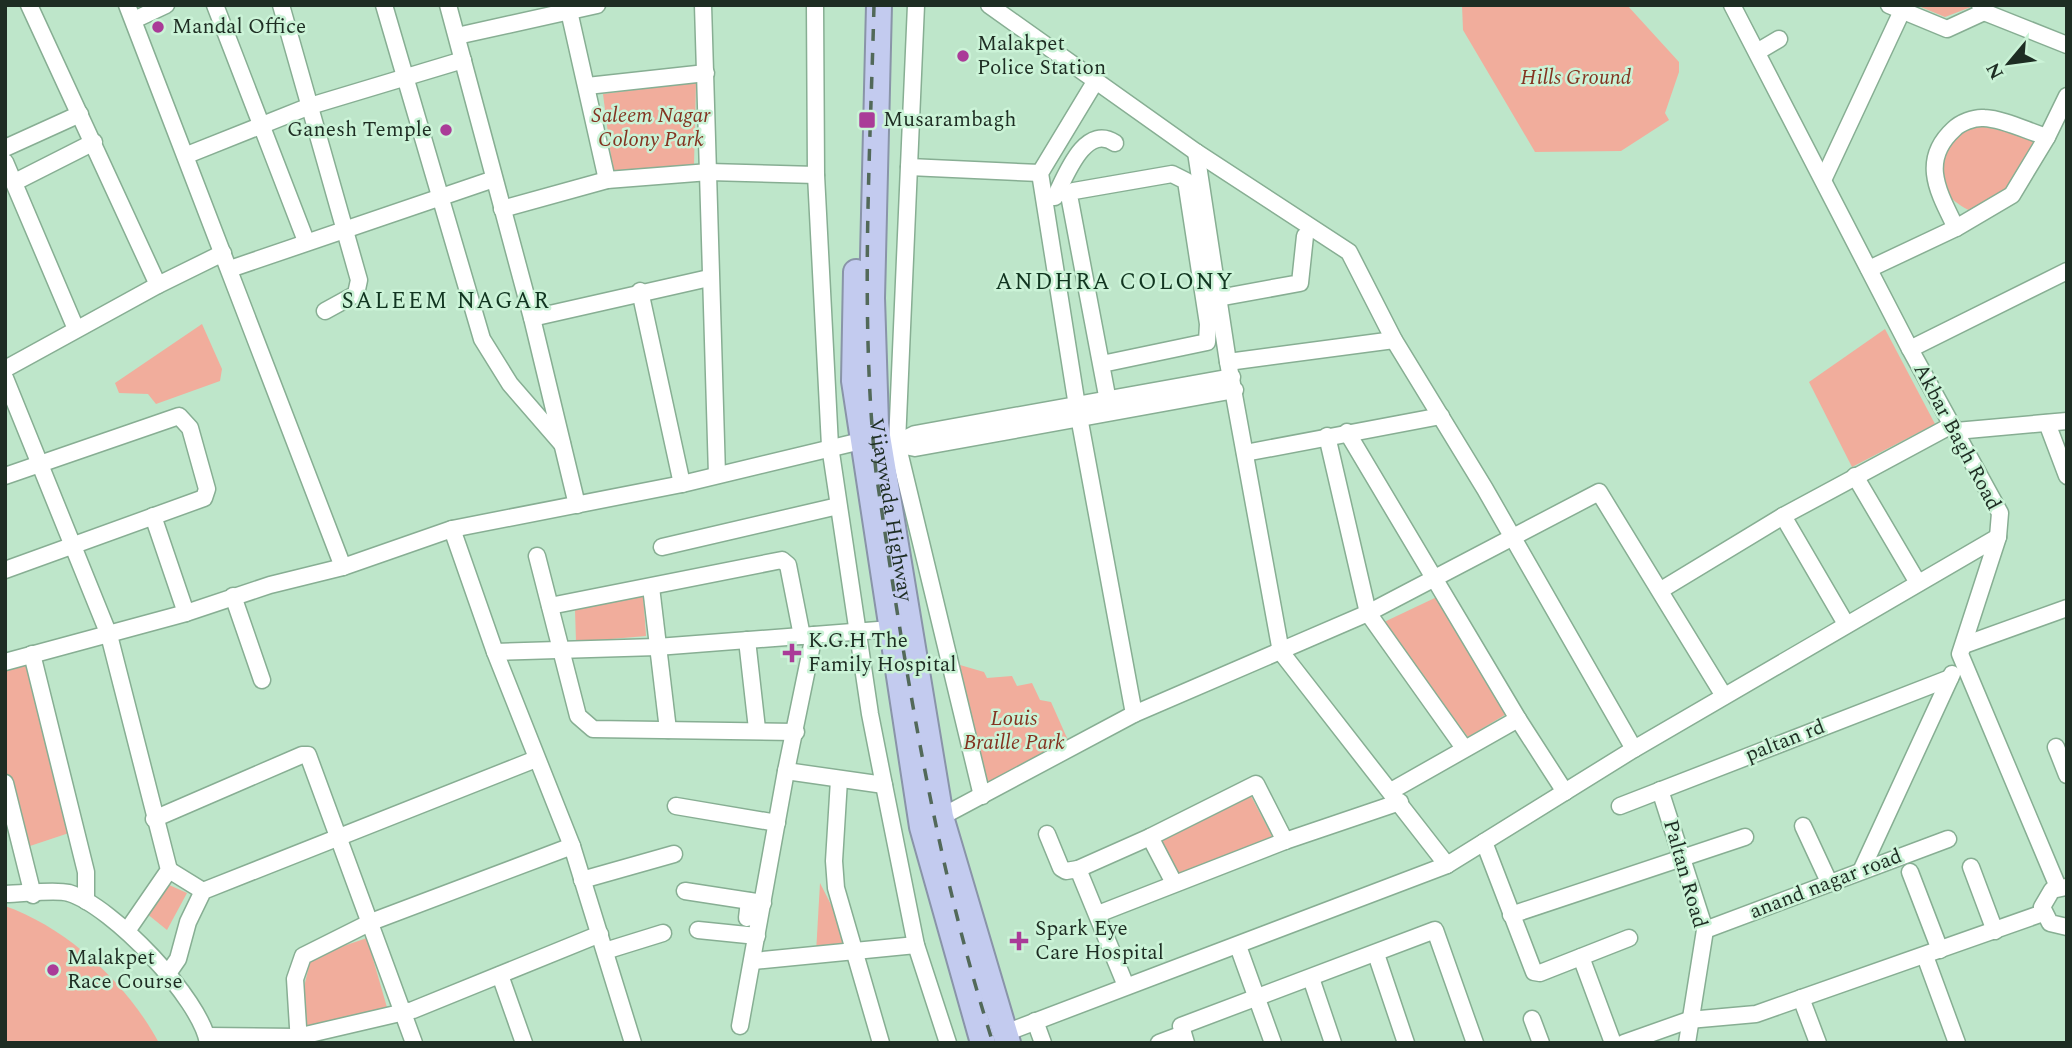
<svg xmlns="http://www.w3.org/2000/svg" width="2072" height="1048" font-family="Spectral,serif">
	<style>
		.green { fill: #f1ad9c }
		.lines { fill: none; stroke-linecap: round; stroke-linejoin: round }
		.minor-casing { stroke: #87ae93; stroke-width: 19 }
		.highway-casing { stroke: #8994a8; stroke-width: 28 }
		.minor { stroke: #fff; stroke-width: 16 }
		.highway { stroke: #c3cbef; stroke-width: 24 }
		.rail { stroke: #526959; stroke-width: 3.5; stroke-dasharray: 12 12; stroke-linecap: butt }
		.poi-dot { fill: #aa3b98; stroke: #cbf3d7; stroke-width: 2.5 }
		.labels { text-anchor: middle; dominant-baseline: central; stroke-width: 5; stroke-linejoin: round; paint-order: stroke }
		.poi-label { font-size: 21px; fill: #1e2d23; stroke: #cbf3d7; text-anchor: start }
		.park-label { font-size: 21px; font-style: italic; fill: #833320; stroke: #cbf3d7 }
		.street-label { font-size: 21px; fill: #1e2d23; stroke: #cbf3d7 }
		.neighbourhood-label { font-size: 23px; letter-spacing: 2px; fill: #113520; stroke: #cbf3d7 }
	</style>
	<rect width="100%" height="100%" fill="#bee6ca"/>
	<g class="green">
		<polygon points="1462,5 1627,5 1679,62 1679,72 1665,113 1669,120 1621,151 1535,152 1463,30"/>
		<polygon points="1916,5 1970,5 1971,7 1945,17"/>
		<polygon points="696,82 694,165 613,172 603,94"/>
		<path d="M1965,123L2042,139L2009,193L1975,213C1952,204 1928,181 1942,154C1947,143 1957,133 1965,123Z"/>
		<polygon points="202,324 222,369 220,381 156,404 148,394 119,393 115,383"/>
		<polygon points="1885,329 1935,424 1852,467 1809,382"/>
		<polygon points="643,593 646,636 576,642 575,610"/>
		<polygon points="1439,596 1508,713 1468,737 1382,623"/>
		<polygon points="30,658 75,831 24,848 5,776 5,665"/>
		<polygon points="960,665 984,672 987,678 1012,676 1017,686 1032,683 1040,700 1051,702 1071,747 987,788"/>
		<polygon points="1250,794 1273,838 1175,877 1157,842"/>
		<polygon points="820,883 853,948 816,953"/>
		<polygon points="167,884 187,893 167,930 146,913"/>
		<path d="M5,906C68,928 128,985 159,1043H5Z"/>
		<polygon points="367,938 388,1011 307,1029 302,996 311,957"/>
	</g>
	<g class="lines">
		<g class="minor-casing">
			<g id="minor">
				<polyline points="29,5 158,285"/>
				<polyline points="127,5 343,567"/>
				<polyline points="215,5 306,241"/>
				<polyline points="281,5 359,280 356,294 325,311"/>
				<polyline points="384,5 482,339 510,384 562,444"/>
				<polyline points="448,5 532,318 577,505"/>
				<polyline points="703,5 717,475"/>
				<polyline points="815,5 816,175 830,446 870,714 884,785 916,945 948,1043"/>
				<polyline points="916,5 897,443 982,796"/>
				<polyline points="989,5 1196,152 1349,252 1394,340 1485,489 1634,749"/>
				<polyline points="1732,5 1910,349 2000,513 1998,537 1960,654 2058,887"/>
				<polyline points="1889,5 1947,29 1984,12"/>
				<polyline points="1980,5 1984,12 2067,45"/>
				<polyline points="569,11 607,180"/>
				<polyline points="134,20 166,5"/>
				<polyline points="457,36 597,5"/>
				<polyline points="1757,52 1779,39"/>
				<polyline points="1095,82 1040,173 1077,406 1134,714"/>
				<polyline points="587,86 706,73"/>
				<polyline points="5,148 80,114"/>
				<polyline points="1196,152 1228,362 1281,652 1447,865"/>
				<polyline points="187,155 310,106 463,60"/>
				<polyline points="5,162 76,329"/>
				<polyline points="909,167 1040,173"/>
				<polyline points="1824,178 1902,11"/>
				<polyline points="15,182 94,142"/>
				<path d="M1055,197C1066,175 1085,123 1115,143"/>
				<polyline points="502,209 607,180 709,172 816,175"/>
				<path d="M1956,228C1939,193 1919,161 1954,129C1960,123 1974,117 1984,118C2004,119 2027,131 2047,137"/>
				<polyline points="230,269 494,179"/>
				<polyline points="1869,269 1956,228 2012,195 2047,137 2067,96"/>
				<polyline points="640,291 682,484"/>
				<polyline points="1218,298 1300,283 1305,236"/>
				<polyline points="532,318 709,278"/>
				<polyline points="1910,349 2067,271"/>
				<polyline points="1228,362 1394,340"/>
				<polyline points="1102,364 1207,342 1208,324 1186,181 1172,174 1074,191 1069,195 1108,401"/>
				<polyline points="5,369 158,285 223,253"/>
				<polyline points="5,378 109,635 169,870 127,931"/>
				<polyline points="2047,423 2067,476"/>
				<polyline points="1956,431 2067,421"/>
				<polyline points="1347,432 1518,719 1565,792"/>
				<polyline points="1327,436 1368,613 1464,748"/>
				<polyline points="890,443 915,448 1235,390"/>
				<polyline points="897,443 915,434 1232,377"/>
				<polyline points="1245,453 1441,416"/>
				<polyline points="5,476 179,416 190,428 207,489 204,498 5,570"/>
				<polyline points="1855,476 1918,583"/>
				<polyline points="153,516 186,613"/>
				<polyline points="1783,516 1846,624"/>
				<polyline points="452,529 495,652 572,846 633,1043"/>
				<polyline points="662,547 838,506"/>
				<polyline points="537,556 578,716 593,729 796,732"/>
				<polyline points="651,587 668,730"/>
				<polyline points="1661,590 1783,516 1952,425"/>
				<polyline points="233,596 262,680"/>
				<polyline points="550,606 782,560 788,565 802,636"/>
				<polyline points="747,640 757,729"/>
				<polyline points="1964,645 2067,608"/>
				<polyline points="495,652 657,647 891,629"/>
				<polyline points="32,654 86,872 86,901"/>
				<polyline points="5,662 186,613 270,585 343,567 452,529 682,484 861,441"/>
				<polyline points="2056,747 2067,775"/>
				<polyline points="786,771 884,785"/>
				<polyline points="839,780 834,861 836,888 881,1043"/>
				<polyline points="5,783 33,895"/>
				<polyline points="1660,790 1705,930 1687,1043"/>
				<polyline points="1391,791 1518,719"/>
				<polyline points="676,806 777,823"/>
				<polyline points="1620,806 1950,678"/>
				<polyline points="941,817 1134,714 1368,613 1599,492 1724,696"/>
				<polyline points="154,819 302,755 308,755 414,1043"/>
				<polyline points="1803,826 1829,882"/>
				<polyline points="1047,834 1061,868 1066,871 1078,869 1126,986"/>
				<polyline points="1150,837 1174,883"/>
				<polyline points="1484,842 1534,972 1540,973 1629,938"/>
				<polyline points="1971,867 1995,931"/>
				<polyline points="1078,869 1150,837 1256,784 1285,841"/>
				<polyline points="1862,869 1952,674"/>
				<polyline points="169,870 203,891"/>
				<polyline points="1910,872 1940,950"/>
				<polyline points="582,880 674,854"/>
				<polyline points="2066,887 2052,890 2042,907 2050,923 2067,927"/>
				<polyline points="685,891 763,903"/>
				<path d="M5,894C23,894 54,889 69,893C112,906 201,999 208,1043"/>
				<polyline points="1098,914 1285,841 1400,802"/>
				<polyline points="1511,915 1745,837"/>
				<polyline points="747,918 749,901"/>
				<polyline points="698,930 757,936"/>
				<polyline points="1705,930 1948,839"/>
				<polyline points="1238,946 1273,1043"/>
				<polyline points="605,951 663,933"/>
				<polyline points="1376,954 1406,1043"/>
				<polyline points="1925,956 1957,1043"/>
				<polyline points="1581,957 1613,1043"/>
				<polyline points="753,961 916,945"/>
				<polyline points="169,972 178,959 188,922 203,891 536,759"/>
				<polyline points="500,975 524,1043"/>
				<polyline points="1311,978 1333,1043"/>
				<polyline points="1801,998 1818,1043"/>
				<polyline points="1532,1019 1541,1043"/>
				<polyline points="1035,1021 1043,1043"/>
				<polyline points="740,1026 786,771 814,635"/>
				<polyline points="1005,1033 1447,865 1634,749 1998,537"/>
				<polyline points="207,1036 297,1037 413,1010 600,934"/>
				<polyline points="299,1043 295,979 303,956 371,922 572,846"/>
				<polyline points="1159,1043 1183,1034"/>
				<polyline points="1186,1043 1181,1026 1435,930 1475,1043"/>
				<polyline points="1624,1043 1689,1020 1756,1014 2043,913"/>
			</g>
		</g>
		<g class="highway-casing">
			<g id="highway">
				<path id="s1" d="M879,5L872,298L876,424L941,817L1008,1043"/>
				<polyline points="856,272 854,381 922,827 983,1043"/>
			</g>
		</g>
		<use href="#minor" class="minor"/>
		<use href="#highway" class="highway"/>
		<path class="rail" d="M874,5C870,160 860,317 876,472C904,662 934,860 993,1043"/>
	</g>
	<g class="poi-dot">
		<circle cx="158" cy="27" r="7"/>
		<circle cx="963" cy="56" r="7"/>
		<rect x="858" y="111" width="18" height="18" rx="3.5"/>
		<circle cx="446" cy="130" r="7"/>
		<path d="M788.5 642.5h7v7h7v7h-7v7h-7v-7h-7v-7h7z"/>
		<path d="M1015.5 930.5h7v7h7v7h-7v7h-7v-7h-7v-7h7z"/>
		<circle cx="53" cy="970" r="7"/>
	</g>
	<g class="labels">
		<g class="poi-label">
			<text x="172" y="27">Mandal Office</text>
			<text x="977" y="44">Malakpet<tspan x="977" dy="24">Police Station</tspan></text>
			<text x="883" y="120">Musarambagh</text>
			<text x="432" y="130" text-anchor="end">Ganesh Temple</text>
			<text x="808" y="641">K.G.H The<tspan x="808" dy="24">Family Hospital</tspan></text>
			<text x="1035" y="929">Spark Eye<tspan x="1035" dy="24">Care Hospital</tspan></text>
			<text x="67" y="958">Malakpet<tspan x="67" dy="24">Race Course</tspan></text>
		</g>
		<g class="park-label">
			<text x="1576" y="78">Hills Ground</text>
			<text x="651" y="116">Saleem Nagar<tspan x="651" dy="24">Colony Park</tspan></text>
			<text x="1014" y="719">Louis<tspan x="1014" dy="24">Braille Park</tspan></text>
		</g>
		<g class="street-label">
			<text transform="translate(1957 437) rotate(62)">Akbar Bagh Road</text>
			<text stroke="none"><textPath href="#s1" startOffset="506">Vijaywada Highway</textPath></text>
			<text transform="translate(1785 741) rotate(-21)">paltan rd</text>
			<text transform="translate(1685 874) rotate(74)">Paltan Road</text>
			<text transform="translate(1826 884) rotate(-21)">anand nagar road</text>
		</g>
		<g class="neighbourhood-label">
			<text x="1115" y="282">ANDHRA COLONY</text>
			<text x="446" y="301">SALEEM NAGAR</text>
		</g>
	</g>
	<rect width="2072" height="1048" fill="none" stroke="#1e2d23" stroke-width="14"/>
	<g transform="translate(2009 63) rotate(241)" stroke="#cbf3d7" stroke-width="5" paint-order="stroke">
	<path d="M0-5L12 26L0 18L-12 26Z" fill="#1e2d23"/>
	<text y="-10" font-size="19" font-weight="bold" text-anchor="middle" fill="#1e2d23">N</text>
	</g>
</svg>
